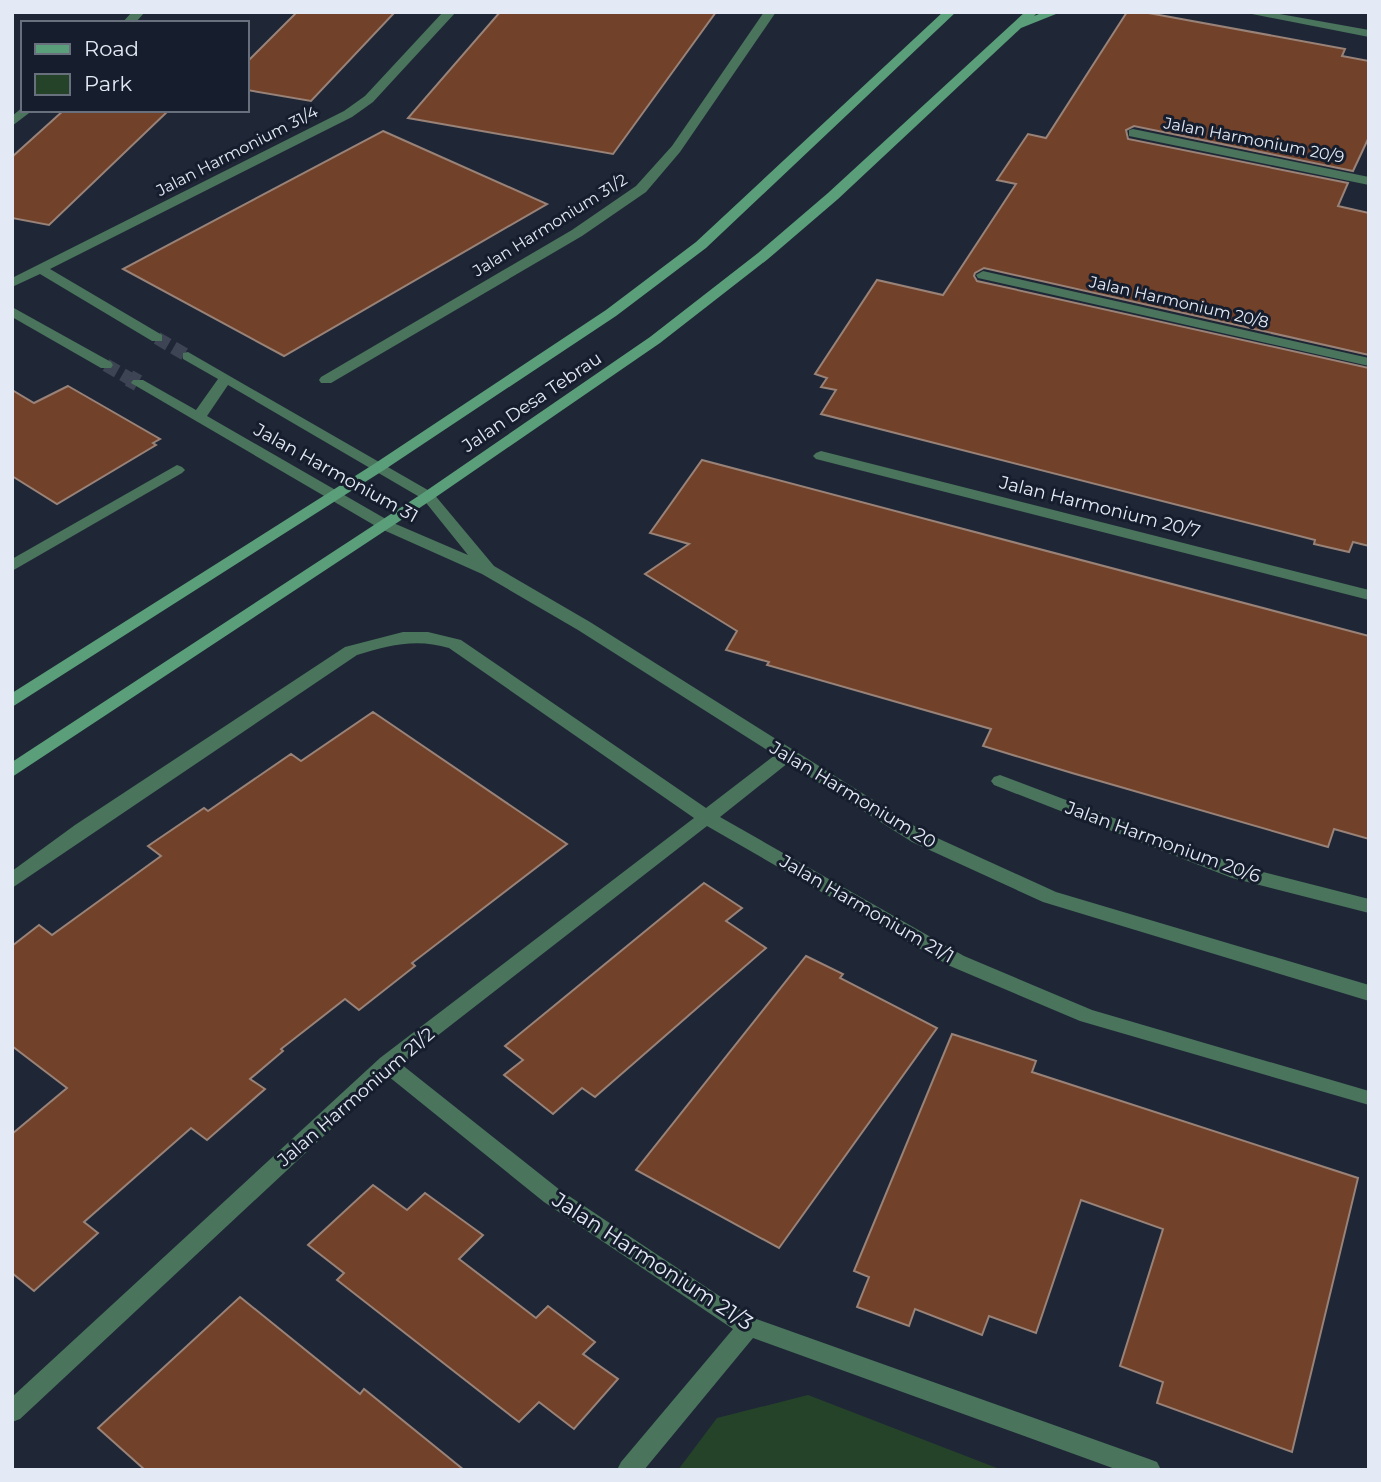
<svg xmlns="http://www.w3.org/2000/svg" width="1381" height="1482" font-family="Montserrat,sans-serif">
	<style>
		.green { fill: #254329 }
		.building { fill: #71412a; stroke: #998277; stroke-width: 2 }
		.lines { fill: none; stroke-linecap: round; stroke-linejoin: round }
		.minor-tunnel-far1 { stroke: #3d4454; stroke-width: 13; stroke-dasharray: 13 6; stroke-linecap: butt }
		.minor-tunnel { stroke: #3d4454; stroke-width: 17; stroke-dasharray: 17 8; stroke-linecap: butt }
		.minor { fill: #4a745c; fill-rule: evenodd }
		.secondary { fill: #5a9f79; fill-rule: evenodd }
		.labels { text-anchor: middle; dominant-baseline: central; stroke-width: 6; stroke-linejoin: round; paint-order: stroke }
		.far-street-label { font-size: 16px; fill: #e4eaf5; stroke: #161d2d }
		.street-label { font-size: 18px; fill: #e4eaf5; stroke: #161d2d }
		.near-street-label { font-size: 21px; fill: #e4eaf5; stroke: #161d2d }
	</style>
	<rect width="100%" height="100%" fill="#1f2737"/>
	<polygon class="green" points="808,1395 1002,1470 678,1470 717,1418"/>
	<g class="building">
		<polygon points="297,12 395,12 311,101 247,90 247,62"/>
		<polygon points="500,12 716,12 613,154 408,118"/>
		<polygon points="1127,12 1143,12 1345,49 1342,56 1369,61 1369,137 1353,171 1134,126 1126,130 1128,139 1348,183 1338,206 1369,213 1369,355 984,268 975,273 974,276 977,281 1369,368 1369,546 1353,542 1349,552 1314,544 1315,540 821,414 836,390 821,387 827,378 815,374 877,280 943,295 1016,184 997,180 1028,134 1046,138"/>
		<polygon points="64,110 169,110 49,225 12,218 12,157"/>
		<polygon points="383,131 547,204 284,356 123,269"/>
		<polygon points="68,386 160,439 153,443 156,445 57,504 12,476 12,390 34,403"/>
		<polygon points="702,460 1369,636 1369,839 1334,829 1328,847 1072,773 983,746 991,729 767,665 769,662 726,650 737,631 645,574 689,544 650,533"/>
		<polygon points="373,712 567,844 412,963 415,966 359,1010 345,999 281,1049 283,1051 250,1079 265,1089 207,1140 191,1128 84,1222 98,1233 34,1291 12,1273 12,1134 67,1088 12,1046 12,946 39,925 52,935 161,856 148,846 204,808 208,811 291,754 301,761"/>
		<polygon points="704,883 742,908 726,921 766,948 595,1097 582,1088 553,1114 504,1075 523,1060 505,1046"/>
		<polygon points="806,956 843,974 840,978 937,1028 779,1248 636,1170"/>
		<polygon points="952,1034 1036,1061 1032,1072 1358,1178 1292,1452 1157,1403 1163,1382 1120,1366 1163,1229 1081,1200 1036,1333 989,1316 982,1335 915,1309 909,1326 857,1307 869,1277 854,1271"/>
		<polygon points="373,1185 407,1210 425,1193 483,1235 459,1259 536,1318 548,1306 595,1342 583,1354 618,1379 574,1429 539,1402 519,1422 337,1280 344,1273 308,1245"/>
		<polygon points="240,1297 360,1394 364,1389 464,1470 145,1470 98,1428"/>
	</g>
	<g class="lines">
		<g class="minor-tunnel-far1">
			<polyline points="157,338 188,356"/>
			<polyline points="106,365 132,380"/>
		</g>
		<polyline class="minor-tunnel" points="129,378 138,383"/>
		<g class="minor">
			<polygon points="132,12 145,12 135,23 122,23"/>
			<polygon points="443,12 456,12 373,102 352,117 50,269 162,335 162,341 152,341 40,274 12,287 12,278 344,111 365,96"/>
			<polygon points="764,12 776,12 680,152 646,192 582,236 331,383 321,383 319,380 321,377 572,230 636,186 672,146"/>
			<polygon points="1242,12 1268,12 1369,30 1369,37"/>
			<polygon points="23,107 23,110 33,110 12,126 12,116"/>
			<polygon points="1133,129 1369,177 1369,185 1129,136 1129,130"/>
			<polygon points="983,271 1369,358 1369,366 978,278 976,275"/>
			<polygon points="12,307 111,362 113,365 111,368 101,368 12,317"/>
			<path d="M188,352L433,493L494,566L590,622L924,832L1056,892L1369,985V1001L1043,902L912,842L788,763L720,817L964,956L1092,1010L1369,1091V1105L1080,1021L950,966L707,826L401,1064L560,1190L751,1317L1149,1459L1157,1462L1161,1470H1118L753,1338L644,1470H617L621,1462L733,1329L544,1202L388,1076L20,1419L12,1422V1397L380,1058L694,818L449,648C417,638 388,645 357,655L12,888V871L75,825L345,647L403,632H428L461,640L706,808L775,755L578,630L482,574L379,528L131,383L133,380H143L196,410L218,379L183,359V353ZM228,385L423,499L468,555L391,522L207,416Z"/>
			<polygon points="821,451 1369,590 1369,600 816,459 813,456 816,453"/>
			<polygon points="177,465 182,467 185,470 182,473 12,571 12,559"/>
			<polygon points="1000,775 1243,867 1369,899 1369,913 1232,878 994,785 991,781 994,777"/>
		</g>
		<g class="secondary">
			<polygon points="943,12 956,12 706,248 616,316 384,470 12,707 12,693 374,464 606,310 696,242"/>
			<polygon points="1025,12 1038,12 1034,16 1044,12 1061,12 1021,28 838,199 768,259 660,343 433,499 12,777 12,762 423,493 650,337 758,253 828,193"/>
		</g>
	</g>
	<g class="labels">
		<g class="far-street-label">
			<text transform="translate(1254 140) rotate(11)">Jalan Harmonium 20/9</text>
			<text transform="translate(237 151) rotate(-27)">Jalan Harmonium 31/4</text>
			<text transform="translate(550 225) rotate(-32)">Jalan Harmonium 31/2</text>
			<text transform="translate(1179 302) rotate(13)">Jalan Harmonium 20/8</text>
		</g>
		<g class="street-label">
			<text transform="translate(532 402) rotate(-34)">Jalan Desa Tebrau</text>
			<text transform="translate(336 473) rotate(29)">Jalan Harmonium 31</text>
			<text transform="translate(1100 507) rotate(14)">Jalan Harmonium 20/7</text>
			<text transform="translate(853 795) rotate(31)">Jalan Harmonium 20</text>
			<text transform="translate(1163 842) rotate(20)">Jalan Harmonium 20/6</text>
			<text transform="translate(867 909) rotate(30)">Jalan Harmonium 21/1</text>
			<text transform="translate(356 1097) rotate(-41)">Jalan Harmonium 21/2</text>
		</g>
		<g class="near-street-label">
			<text transform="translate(653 1261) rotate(33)">Jalan Harmonium 21/3</text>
		</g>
	</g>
	<rect width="1381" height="1482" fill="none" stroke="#e4eaf5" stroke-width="28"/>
	<rect x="21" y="21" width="228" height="91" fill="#161d2d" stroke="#686f7d" stroke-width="2"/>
	<rect x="35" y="44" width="35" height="10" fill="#5a9f79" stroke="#686f7d" stroke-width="2"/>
	<text x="84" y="56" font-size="21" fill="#e4eaf5">Road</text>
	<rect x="35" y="74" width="35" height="21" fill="#254329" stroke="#686f7d" stroke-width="2"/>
	<text x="84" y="91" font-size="21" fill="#e4eaf5">Park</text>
</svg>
